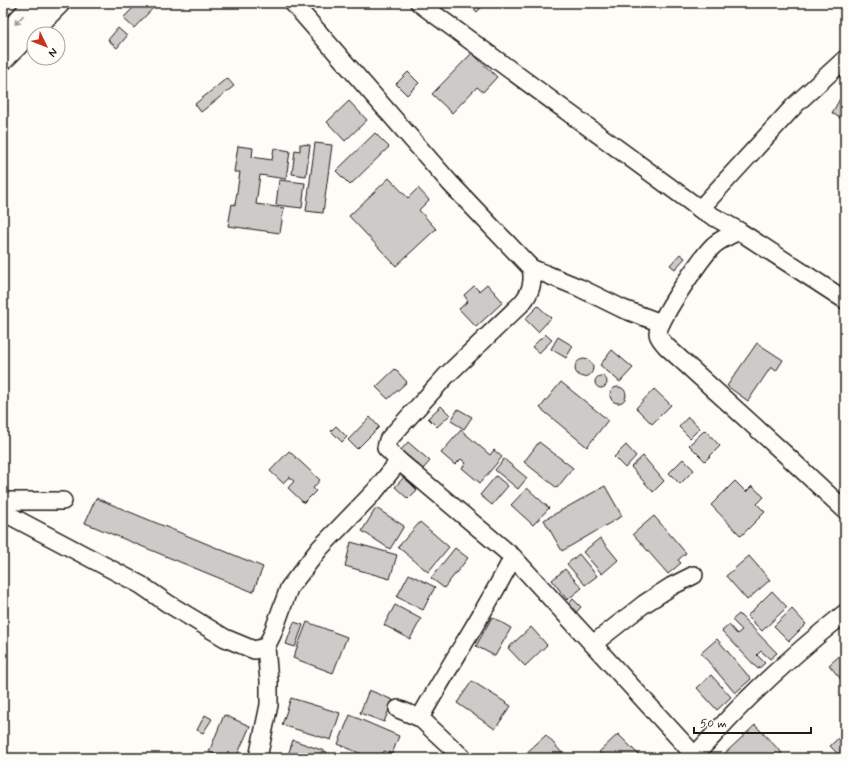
<svg xmlns="http://www.w3.org/2000/svg" width="848" height="761" font-family="Mynerve,sans-serif">
	<style>
		.building { fill: #cccbc8; stroke: #1c1c1c }
		.lines { fill: none; stroke-linecap: round; stroke-linejoin: round }
		.minor-casing { stroke: #1c1c1c; stroke-width: 20 }
		.major-casing { stroke: #1c1c1c; stroke-width: 24 }
		.minor { stroke: #fdfcf7; stroke-width: 17 }
		.major { stroke: #fdfcf7; stroke-width: 21 }
		.oneway { stroke: #989794 }
	</style>
	<rect width="100%" height="100%" fill="#fdfcf7"/>
	<filter id="ink" filterUnits="userSpaceOnUse"><feTurbulence type="fractalNoise" baseFrequency=".025" numOctaves="2"/><feDisplacementMap in="SourceGraphic" scale="8" xChannelSelector="R" yChannelSelector="G"/><feConvolveMatrix kernelMatrix="1 2 1 2 8 2 1 2 1" color-interpolation-filters="sRGB"/></filter>
	<g filter="url(#ink)">
		<g class="building">
			<polygon points="138,3 158,3 134,28 123,18"/>
			<polygon points="476,3 478,3 482,7 477,12 472,7"/>
			<polygon points="118,28 127,36 117,48 108,40"/>
			<polygon points="472,53 497,77 483,92 477,87 452,113 432,94"/>
			<polygon points="408,72 419,83 407,95 396,84"/>
			<polygon points="227,78 234,86 201,112 195,104"/>
			<polygon points="845,90 845,121 832,113"/>
			<polygon points="349,101 367,120 345,141 327,122"/>
			<polygon points="375,133 389,147 350,185 336,171"/>
			<polygon points="315,143 332,145 323,213 306,211"/>
			<polygon points="300,144 310,145 306,176 292,174 295,150 300,151"/>
			<polygon points="238,146 253,148 252,157 272,160 274,148 290,151 286,179 260,175 256,204 284,208 280,233 228,226 232,204 235,205 240,172 234,172"/>
			<polygon points="389,178 408,198 418,188 429,200 419,210 436,229 396,266 349,216"/>
			<polygon points="279,180 305,183 302,208 276,205"/>
			<polygon points="680,254 685,258 675,269 670,265"/>
			<polygon points="487,284 503,302 476,327 459,309 468,301 464,295 474,286 479,291"/>
			<polygon points="538,306 551,318 538,332 525,319"/>
			<polygon points="545,334 552,340 539,353 532,347"/>
			<polygon points="558,337 573,346 566,358 551,349"/>
			<polygon points="757,343 783,360 776,371 771,367 748,401 727,386"/>
			<polygon points="612,350 633,368 620,382 600,365"/>
			<circle cx="584" cy="368" r="9"/>
			<polygon points="395,369 407,382 388,399 376,387"/>
			<circle cx="601" cy="382" r="6"/>
			<polygon points="561,382 608,420 587,447 540,408"/>
			<circle cx="618" cy="395" r="8"/>
			<polygon points="654,389 671,405 652,424 636,408"/>
			<polygon points="441,406 450,415 437,427 428,418"/>
			<polygon points="458,409 472,417 464,429 451,421"/>
			<polygon points="370,417 379,427 357,449 348,440"/>
			<polygon points="688,417 700,428 690,438 679,427"/>
			<polygon points="336,426 347,437 342,442 331,431"/>
			<polygon points="461,430 490,455 494,450 502,457 480,483 462,468 466,463 461,459 455,465 441,453"/>
			<polygon points="705,430 720,446 705,461 689,445"/>
			<polygon points="408,442 430,461 423,469 401,450"/>
			<polygon points="539,442 573,468 557,488 524,462"/>
			<polygon points="626,445 636,456 625,468 614,457"/>
			<polygon points="289,451 320,480 313,488 316,491 304,503 288,488 294,481 289,477 283,483 270,471"/>
			<polygon points="643,456 664,481 653,492 631,467"/>
			<polygon points="504,459 527,478 518,489 495,470"/>
			<polygon points="683,459 694,470 680,484 669,473"/>
			<polygon points="496,476 508,486 492,505 480,495"/>
			<polygon points="404,477 417,490 408,499 395,487"/>
			<polygon points="735,481 746,492 752,486 764,497 757,504 765,512 741,536 711,505"/>
			<polygon points="605,486 622,516 562,551 544,520"/>
			<polygon points="527,488 549,508 533,525 511,505"/>
			<polygon points="96,498 263,567 253,592 85,523"/>
			<polygon points="376,508 404,526 390,549 362,531"/>
			<polygon points="654,516 686,553 678,560 681,563 668,574 633,534"/>
			<polygon points="420,522 449,547 428,572 398,547"/>
			<polygon points="600,538 618,560 602,574 583,552"/>
			<polygon points="351,542 397,555 390,579 345,566"/>
			<polygon points="455,548 468,558 444,588 431,578"/>
			<polygon points="579,554 597,576 585,585 567,564"/>
			<polygon points="749,556 770,580 747,600 726,576"/>
			<polygon points="565,569 582,588 567,600 552,580"/>
			<polygon points="409,574 435,587 423,610 397,597"/>
			<polygon points="772,591 787,607 762,631 747,616"/>
			<polygon points="573,599 581,607 571,618 563,610"/>
			<polygon points="395,605 421,619 410,639 384,625"/>
			<polygon points="792,609 806,624 789,641 774,626"/>
			<polygon points="739,614 777,653 770,659 761,651 757,655 765,663 758,669 722,631 729,625 737,634 742,630 732,620"/>
			<polygon points="492,617 511,628 495,656 476,646"/>
			<polygon points="294,622 303,625 295,647 286,644"/>
			<polygon points="307,622 347,637 333,673 293,658"/>
			<polygon points="531,627 547,645 525,666 508,648"/>
			<polygon points="717,639 751,679 735,693 701,653"/>
			<polygon points="845,651 845,684 829,665"/>
			<polygon points="711,675 731,697 717,710 697,688"/>
			<polygon points="472,681 511,706 495,729 457,703"/>
			<polygon points="369,690 393,700 384,722 360,713"/>
			<polygon points="291,698 340,713 331,740 282,725"/>
			<polygon points="205,715 212,719 203,733 197,730"/>
			<polygon points="224,715 250,726 236,758 225,758 209,752"/>
			<polygon points="350,715 399,736 392,754 384,751 381,758 371,758 338,744"/>
			<polygon points="755,725 782,753 776,758 720,758"/>
			<polygon points="845,732 845,758 842,758 830,746"/>
			<polygon points="618,734 642,758 605,758 599,752"/>
			<polygon points="546,735 563,754 558,758 526,758 524,755"/>
			<polygon points="293,740 327,752 325,758 287,758"/>
		</g>
		<g class="lines">
			<g class="minor-casing">
				<g id="minor">
					<path d="M293,3L450,183L531,268C534,282 531,292 522,303L446,376L388,440L386,448L399,461L513,557L697,758"/>
					<polyline points="419,3 700,209 739,231 845,300"/>
					<polyline points="700,209 796,104 845,59"/>
					<path d="M739,231C730,235 721,239 714,245C703,255 658,320 658,333C658,338 663,342 666,346L786,455L845,510"/>
					<polyline points="531,268 580,288 623,309 661,323"/>
					<polyline points="3,501 63,501"/>
					<polyline points="3,512 141,585 167,603 225,638 254,650 266,647 272,635 289,588 320,548 375,491 399,461"/>
					<polyline points="593,644 644,604 672,586 694,575"/>
					<polyline points="398,709 420,718 463,758"/>
					<path d="M420,718C450,664 485,612 513,557"/>
					<polyline points="258,758 269,705 269,681 266,647"/>
					<path d="M694,758C700,748 711,739 718,730C757,687 800,649 845,613"/>
				</g>
			</g>
			<g class="major-casing">
				<g id="major">
					<polyline points="3,38 35,3"/>
					<polyline points="3,59 59,3"/>
				</g>
			</g>
			<use href="#minor" class="minor"/>
			<use href="#major" class="major"/>
		</g>
		<defs><path id="oneway-shaft" d="M-6 0H5M1.5-3L5.5 0L1.5 3" fill="none" stroke-width="1.6" stroke-linecap="round" stroke-linejoin="round"/></defs>
		<use class="oneway" href="#oneway-shaft" transform="translate(19 20) rotate(133)"/>
	</g>
	<rect width="848" height="761" fill="none" stroke="#fdfcf7" stroke-width="16"/>
	<rect x="8" y="8" width="832" height="745" fill="none" stroke="#1c1c1c" stroke-width="1.5" filter="url(#ink)"/>
	<g transform="translate(46 46) rotate(133)"><circle r="19" fill="#fdfcf7" stroke="#a3a29f"/>
	<path d="M0-3L7 15L0 10L-7 15Z" fill="#c8321e"/>
	<text y="-6" font-size="11" font-weight="bold" text-anchor="middle" fill="#1c1c1c">N</text>
	</g>
	<path d="M694 727v6h117v-6" fill="none" stroke="#1c1c1c" stroke-width="2"/>
	<text x="700" y="727" font-size="12" fill="#1c1c1c" stroke="#fdfcf7" stroke-width="3" paint-order="stroke">50 m</text>
</svg>
